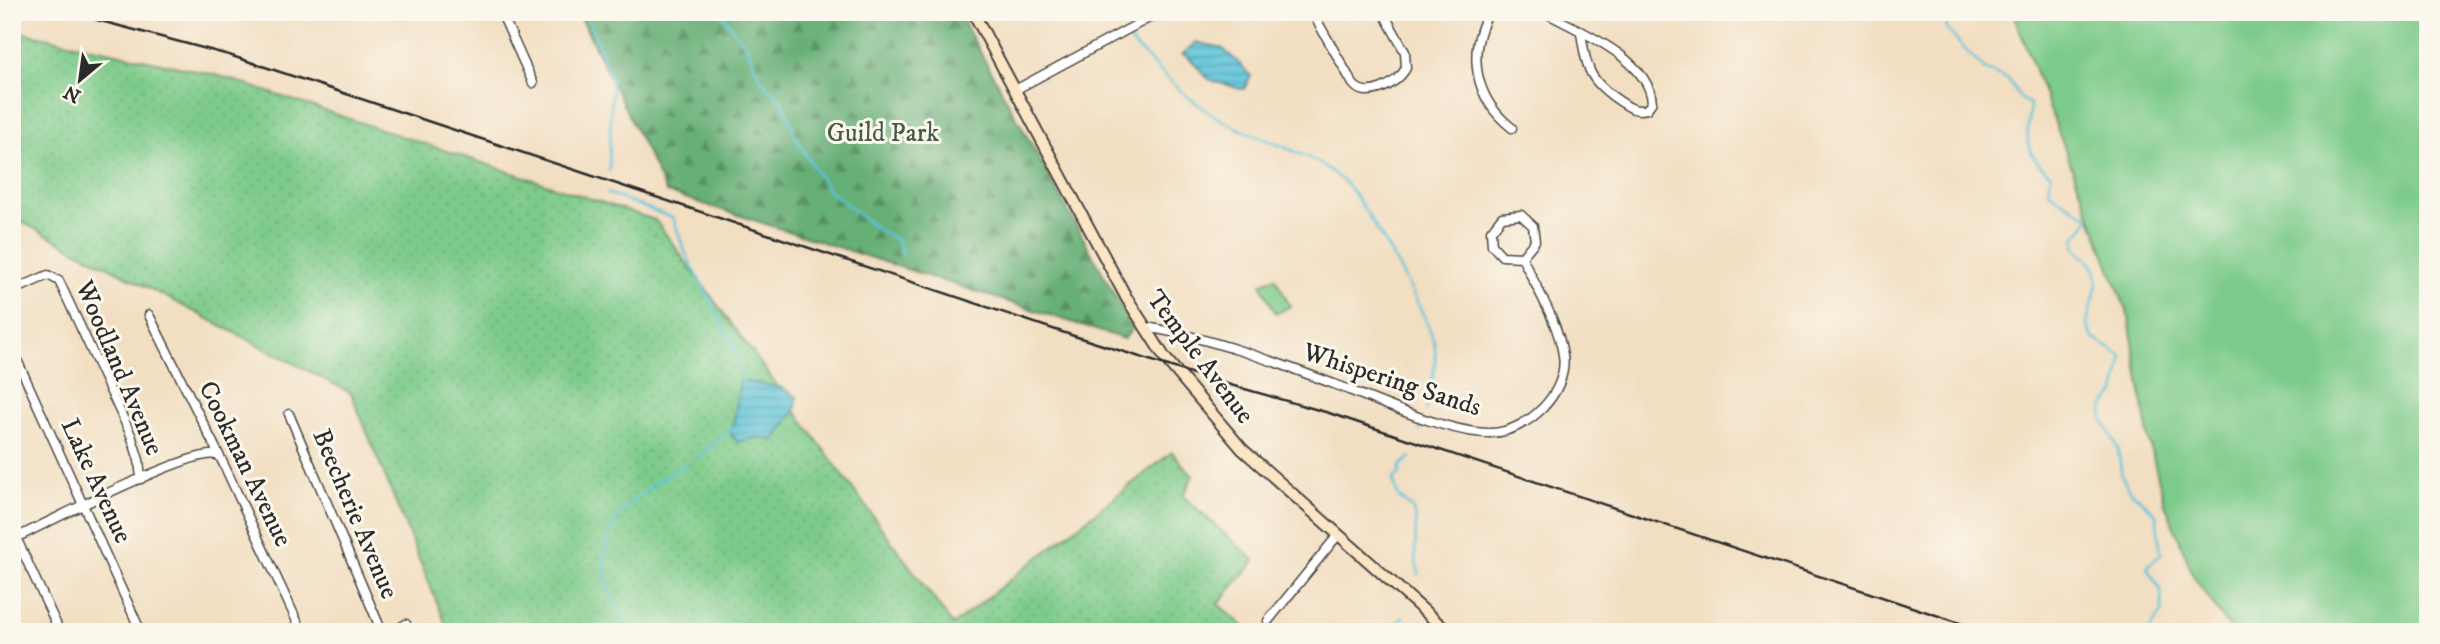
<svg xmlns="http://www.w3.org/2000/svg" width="2440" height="644" font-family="'IM FELL DW Pica',serif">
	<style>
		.grass { fill: #7dcb8a; stroke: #547b5a; stroke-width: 2 }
		.forest { fill: url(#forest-firs); stroke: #486d50; stroke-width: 2 }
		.park { fill: url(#park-dots); stroke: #547b5a; stroke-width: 2 }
		.water { fill: url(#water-rules); stroke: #447882; stroke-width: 2 }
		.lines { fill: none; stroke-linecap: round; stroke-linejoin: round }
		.stream { stroke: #5dc4da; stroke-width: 2.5 }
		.street-casing { stroke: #494642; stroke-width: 11 }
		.secondary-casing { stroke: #494642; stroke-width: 14 }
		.street { stroke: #fff; stroke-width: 8 }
		.secondary { stroke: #fce5c4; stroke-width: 10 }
		.rail { stroke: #2b2b2b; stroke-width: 2.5 }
		.labels { text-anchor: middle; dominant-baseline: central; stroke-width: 6; stroke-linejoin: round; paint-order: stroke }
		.park-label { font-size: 26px; fill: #445b48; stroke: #fbf7ec }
		.street-label { font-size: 26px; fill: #2b2b2b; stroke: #fbf7ec }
	</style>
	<defs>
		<pattern id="forest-firs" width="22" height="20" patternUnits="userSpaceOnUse" patternTransform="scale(1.75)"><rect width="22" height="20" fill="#66af76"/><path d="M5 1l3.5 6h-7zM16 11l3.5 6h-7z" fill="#548f61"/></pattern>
		<pattern id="park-dots" width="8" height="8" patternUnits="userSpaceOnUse" patternTransform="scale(1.75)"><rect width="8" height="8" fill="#7dcb8a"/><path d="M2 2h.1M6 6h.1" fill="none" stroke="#6cae77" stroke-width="1.8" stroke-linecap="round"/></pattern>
		<pattern id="water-rules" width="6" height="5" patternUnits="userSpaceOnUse" patternTransform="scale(1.75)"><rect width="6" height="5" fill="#5dc4da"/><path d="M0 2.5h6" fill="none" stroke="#4d9fb1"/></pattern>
	</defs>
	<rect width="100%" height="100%" fill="#fbf7ec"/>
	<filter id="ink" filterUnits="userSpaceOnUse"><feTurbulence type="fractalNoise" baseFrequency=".0143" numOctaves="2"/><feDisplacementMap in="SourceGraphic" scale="14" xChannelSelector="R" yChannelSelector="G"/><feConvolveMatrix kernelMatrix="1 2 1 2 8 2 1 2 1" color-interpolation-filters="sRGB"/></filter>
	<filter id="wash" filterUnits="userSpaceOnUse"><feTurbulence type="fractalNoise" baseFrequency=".00686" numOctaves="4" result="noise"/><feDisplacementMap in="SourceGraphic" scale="28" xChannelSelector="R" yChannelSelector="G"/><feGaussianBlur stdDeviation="1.57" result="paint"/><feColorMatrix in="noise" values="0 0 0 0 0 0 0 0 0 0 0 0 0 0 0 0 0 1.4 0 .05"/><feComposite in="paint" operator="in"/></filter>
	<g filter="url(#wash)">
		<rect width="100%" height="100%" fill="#f2dec1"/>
		<g class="grass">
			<polygon points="2013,12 2428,12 2428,632 2232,632 2194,577 2165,504 2149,442 2129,318"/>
			<polygon points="1275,277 1290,306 1276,314 1261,284"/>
		</g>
		<polygon class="forest" points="578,12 958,12 1133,328 1124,339 666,192"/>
		<polygon class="park" points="12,30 220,76 655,220 953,625 1172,452 1193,476 1183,496 1255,561 1218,604 1250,632 449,632 351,393 12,217"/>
		<g class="water">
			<path d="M1197,42C1205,45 1213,45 1221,48C1225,49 1248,72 1251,76L1244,89C1237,90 1234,86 1228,85C1196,80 1205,66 1183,54Z"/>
			<polygon points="740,381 780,387 797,397 796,408 774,441 761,437 737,442 730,431 734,421"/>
		</g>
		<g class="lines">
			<g class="stream">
				<polyline points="586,12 612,80 609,171"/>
				<polyline points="720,12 746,46 762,81 783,102 797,140 827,189 876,228 898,241 903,256"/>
				<polyline points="1092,12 1102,16"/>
				<path d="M1945,12L1947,29L1959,43L1984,69L2008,79L2021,99L2030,104C2027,138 2022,153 2051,174L2049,192L2088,217L2087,223L2075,237L2076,249C2111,276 2093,289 2087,324L2092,337L2123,357L2115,393L2103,407V420L2118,449L2122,477L2129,489L2156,514L2161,554L2147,567L2161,591L2162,612L2148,632"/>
				<path d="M1129,40C1161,71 1187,102 1227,123C1266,143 1312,151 1345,183C1364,201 1432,322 1435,347C1437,368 1430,389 1426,410"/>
				<polyline points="607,193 673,218 685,252 733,344 743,382"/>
				<polyline points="1419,432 1422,425"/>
				<polyline points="1411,457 1400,466 1400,473 1393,480 1399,498 1412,508 1416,520 1415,558 1419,574"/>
				<polyline points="698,458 732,428"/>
				<path d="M623,632C627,617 614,606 610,592C588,528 635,492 687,464"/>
				<polyline points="1384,632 1404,617"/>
			</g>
		</g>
	</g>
	<g filter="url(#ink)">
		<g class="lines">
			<g class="street-casing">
				<g id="street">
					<polyline points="501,12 533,83"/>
					<path d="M1312,12L1353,84C1366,101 1398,84 1406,68L1405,52L1383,12"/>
					<path d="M1489,12C1466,54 1475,99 1512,128"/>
					<path d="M1544,12C1577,30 1649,58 1652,102L1647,109C1636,112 1630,108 1621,102C1589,81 1587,70 1581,33"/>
					<polyline points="1015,90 1160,12"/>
					<polyline points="12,291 48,275 59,281 131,435 139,460 141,479"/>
					<polyline points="149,315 224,465 302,632"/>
					<path d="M1145,327C1208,337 1279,363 1339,386C1378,401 1450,434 1491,433C1527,432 1569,393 1563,355C1558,321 1536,288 1522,257L1535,241L1533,226L1521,215L1502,217L1491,231L1492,245L1502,256L1522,257"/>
					<polyline points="12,349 141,632"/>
					<polyline points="289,414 382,632"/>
					<polyline points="12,529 60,632"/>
					<path d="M12,540C44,524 190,449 216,455"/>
					<polyline points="1268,621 1338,535"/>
					<polyline points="391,632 406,624"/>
				</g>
			</g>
			<g class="secondary-casing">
				<polyline id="secondary" points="973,12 1126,297 1165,358 1242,449 1448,632"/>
			</g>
			<use href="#street" class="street"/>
			<use href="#secondary" class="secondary"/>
			<polyline class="rail" points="67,12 229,55 1071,335 1206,378 1329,413 1987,632"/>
		</g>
	</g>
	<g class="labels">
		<g class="park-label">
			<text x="883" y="133">Guild Park</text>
		</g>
		<g class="street-label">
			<text transform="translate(1200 357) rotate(53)">Temple Avenue</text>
			<text transform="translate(119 368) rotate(67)">Woodland Avenue</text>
			<text transform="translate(1392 380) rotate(18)">Whispering Sands</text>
			<text transform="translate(245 464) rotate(64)">Cookman Avenue</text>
			<text transform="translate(96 481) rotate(65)">Lake Avenue</text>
			<text transform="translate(355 514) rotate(67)">Beecherie Avenue</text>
		</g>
	</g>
	<rect width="2440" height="644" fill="none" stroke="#fbf7ec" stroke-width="42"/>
	<g transform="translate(80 80) rotate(209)" stroke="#fbf7ec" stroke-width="5" paint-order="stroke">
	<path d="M0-5L12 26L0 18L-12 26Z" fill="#2b2b2b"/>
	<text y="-10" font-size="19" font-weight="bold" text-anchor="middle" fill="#2b2b2b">N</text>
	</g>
</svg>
